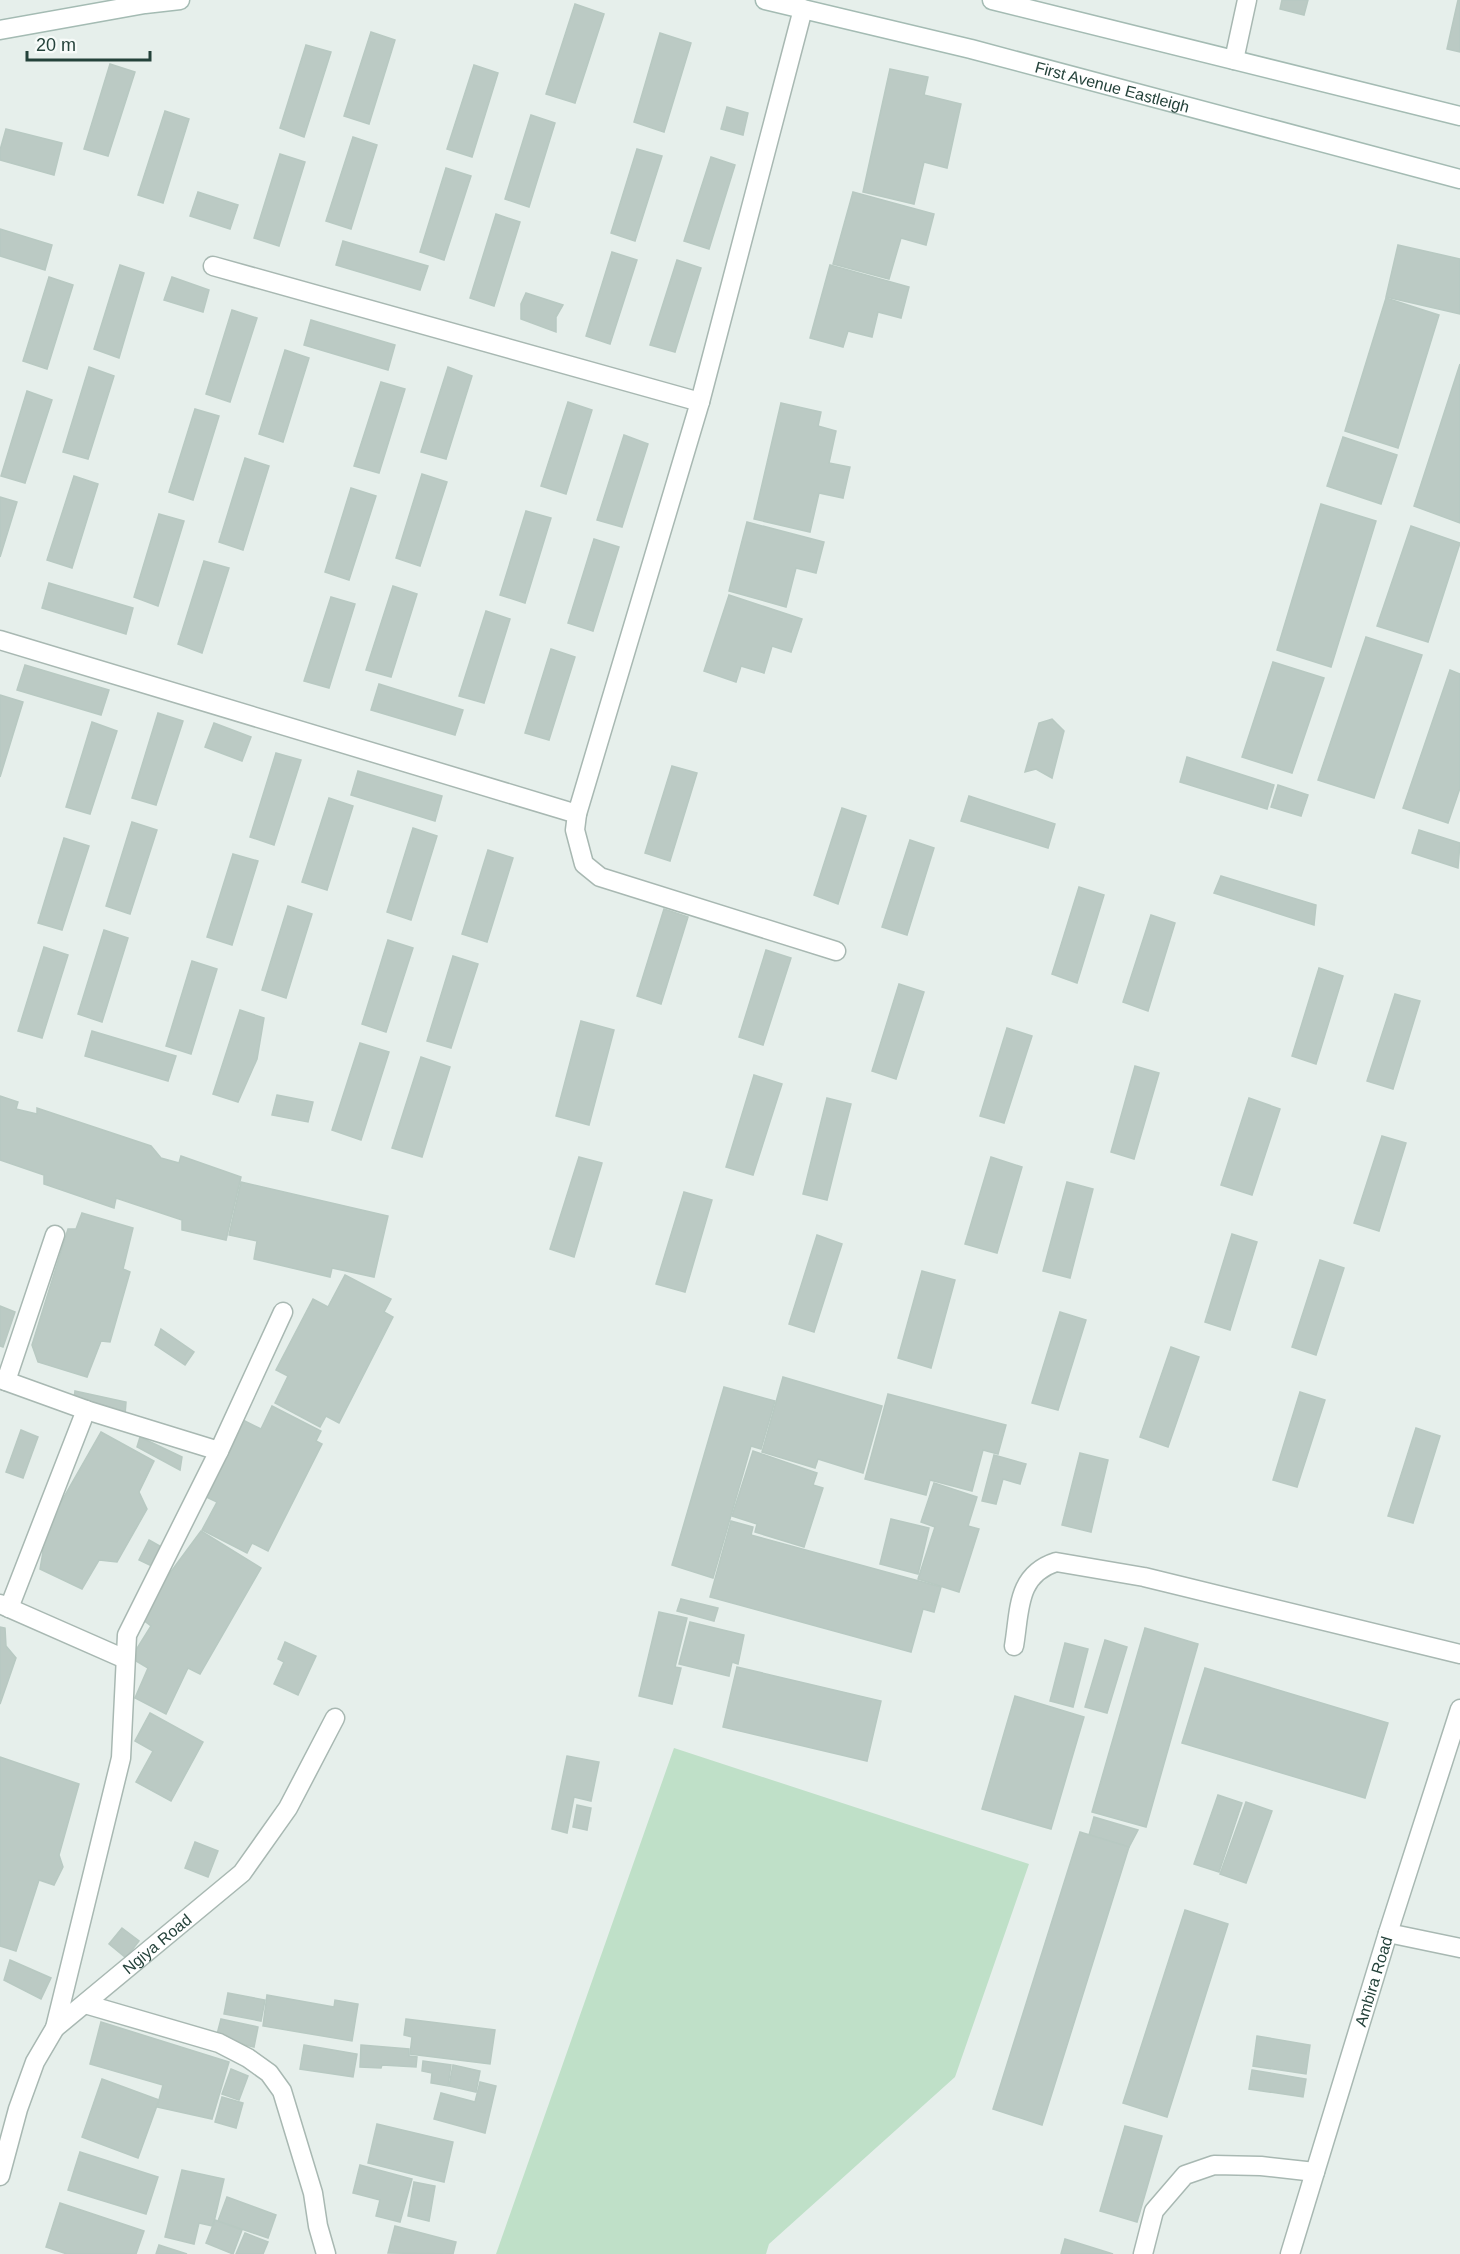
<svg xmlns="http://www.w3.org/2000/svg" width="1460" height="2254" font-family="Arial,sans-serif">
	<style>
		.green { fill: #bfe0c8 }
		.building { fill: #bbcac4; stroke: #b8c9c2; stroke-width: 1.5 }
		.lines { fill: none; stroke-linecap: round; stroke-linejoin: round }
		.service-casing { stroke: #a8b8b2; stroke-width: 21 }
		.minor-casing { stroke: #a8b8b2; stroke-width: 21 }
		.tertiary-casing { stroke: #a8b8b2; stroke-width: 21 }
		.secondary-casing { stroke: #a4bbb3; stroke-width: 21 }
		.service { stroke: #fff; stroke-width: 18 }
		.minor { stroke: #fff; stroke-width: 18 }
		.tertiary { stroke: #fff; stroke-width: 18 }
		.secondary { stroke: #fff; stroke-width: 18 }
		.labels { text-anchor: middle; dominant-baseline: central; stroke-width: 4.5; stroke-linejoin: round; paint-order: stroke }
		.street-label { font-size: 16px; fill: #24423a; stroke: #f7fbf9 }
	</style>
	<rect width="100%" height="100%" fill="#e6efeb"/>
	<polygon class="green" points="674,1748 1029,1864 955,2077 769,2244 766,2254 496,2254"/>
	<g class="building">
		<polygon points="1282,0 1308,0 1304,15 1280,9"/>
		<polygon points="1458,0 1460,0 1460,52 1447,49"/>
		<polygon points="575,4 604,14 575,103 546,94"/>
		<polygon points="371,32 395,40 369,124 344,116"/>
		<polygon points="660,33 691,43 664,132 634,122"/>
		<polygon points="306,45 331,52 304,137 280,128"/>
		<polygon points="110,64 135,72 108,156 84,149"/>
		<polygon points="474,65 498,73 472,157 447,149"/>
		<polygon points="890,69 928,77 924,95 961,104 947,168 924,162 914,204 863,192"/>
		<polygon points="727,107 748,113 743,135 721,129"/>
		<polygon points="165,111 189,119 163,203 138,195"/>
		<polygon points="531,115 555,123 529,207 505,199"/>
		<polygon points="6,129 62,143 54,175 0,160 0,150"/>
		<polygon points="353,137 377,145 351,229 326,221"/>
		<polygon points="637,149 662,156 635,241 611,233"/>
		<polygon points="280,154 305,162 279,246 254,238"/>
		<polygon points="711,157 735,165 709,249 684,241"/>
		<polygon points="446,168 471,176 444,260 420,252"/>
		<polygon points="198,192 238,205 230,229 190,216"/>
		<polygon points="853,192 934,214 926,245 901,238 889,279 833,264"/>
		<polygon points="496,214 520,222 494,306 470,298"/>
		<polygon points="0,229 52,245 45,270 0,256"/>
		<polygon points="343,241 428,266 420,290 336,265"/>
		<polygon points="1398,245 1460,259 1460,314 1386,297"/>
		<polygon points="612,252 637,260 610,344 586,336"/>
		<polygon points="677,260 701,268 675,352 650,345"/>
		<polygon points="120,265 144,273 119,358 94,349"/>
		<polygon points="830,265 909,287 901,318 878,312 872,337 848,331 843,347 810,338"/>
		<polygon points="49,277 73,285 47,369 23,361"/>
		<polygon points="172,277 209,290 203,312 164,300"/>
		<polygon points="526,293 563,305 556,317 556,332 521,319 521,304"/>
		<polygon points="1386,298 1439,315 1398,448 1345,431"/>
		<polygon points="232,310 257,318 230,402 206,394"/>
		<polygon points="311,320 395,345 388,370 304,345"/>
		<polygon points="285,350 309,358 283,442 259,434"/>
		<polygon points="1460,364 1460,523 1414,506"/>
		<polygon points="89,367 114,376 88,459 63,452"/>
		<polygon points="448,367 472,376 446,459 421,452"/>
		<polygon points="381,382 405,389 379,473 354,466"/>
		<polygon points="27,391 52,400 25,483 1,476"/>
		<polygon points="568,402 592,410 566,494 541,486"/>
		<polygon points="781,403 821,412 818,426 836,431 829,463 850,467 843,498 819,493 810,532 754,519"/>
		<polygon points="195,409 219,416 193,500 169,492"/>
		<polygon points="624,435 648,444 622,527 597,520"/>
		<polygon points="1343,437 1397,455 1381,504 1327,486"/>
		<polygon points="245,458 269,466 243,550 219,542"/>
		<polygon points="422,474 447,482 420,566 396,558"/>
		<polygon points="74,476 98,484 72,568 47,560"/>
		<polygon points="351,488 376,496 349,580 325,572"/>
		<polygon points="0,497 17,502 0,557"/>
		<polygon points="1321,504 1376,521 1331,667 1277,650"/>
		<polygon points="526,511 551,518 525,603 500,595"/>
		<polygon points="159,514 184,521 158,606 134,597"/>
		<polygon points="747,522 824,542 816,573 796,568 786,607 729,591"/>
		<polygon points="1411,526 1460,543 1428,642 1377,626"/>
		<polygon points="594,539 619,547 593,631 568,623"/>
		<polygon points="204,561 229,568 202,653 178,644"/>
		<polygon points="49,583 133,608 126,634 42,608"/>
		<polygon points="393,586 417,594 391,677 366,670"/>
		<polygon points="729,595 802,619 791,652 772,646 764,673 741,666 736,682 704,671"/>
		<polygon points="331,597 355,604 329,688 304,681"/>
		<polygon points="486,611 510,619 484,703 459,696"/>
		<polygon points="1366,637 1422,655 1374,798 1318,780"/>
		<polygon points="551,649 575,657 549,740 525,733"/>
		<polygon points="1273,662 1324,678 1292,773 1242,757"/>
		<polygon points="25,665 109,690 101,715 17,690"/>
		<polygon points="1450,670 1460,674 1460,788 1448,823 1403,808"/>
		<polygon points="379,684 463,710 455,735 371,710"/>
		<polygon points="0,695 23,702 0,777"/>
		<polygon points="158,713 183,721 156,805 132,798"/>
		<polygon points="1052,719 1064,731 1052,778 1036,769 1025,772 1039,723"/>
		<polygon points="92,722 117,731 90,814 66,807"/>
		<polygon points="214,723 251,737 242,761 205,747"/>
		<polygon points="276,753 301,760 274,845 250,837"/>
		<polygon points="1187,757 1274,785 1267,809 1180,782"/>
		<polygon points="672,766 697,773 670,861 645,853"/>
		<polygon points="358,771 442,796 435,821 351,795"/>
		<polygon points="1278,785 1308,795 1301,816 1271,807"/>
		<polygon points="969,796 1055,824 1048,848 961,821"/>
		<polygon points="329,798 353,806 327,890 302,882"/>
		<polygon points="842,808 866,816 838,904 814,895"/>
		<polygon points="132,822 157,830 130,914 106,906"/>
		<polygon points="413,828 437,836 411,920 387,912"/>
		<polygon points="1419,830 1460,843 1458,868 1412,853"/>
		<polygon points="64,838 89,846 62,930 38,923"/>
		<polygon points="910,840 934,848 907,935 882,927"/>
		<polygon points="488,850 513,858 487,942 462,934"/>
		<polygon points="233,854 258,861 232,945 207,937"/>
		<polygon points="1221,876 1316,905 1314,925 1214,893"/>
		<polygon points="1079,887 1104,895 1077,983 1052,974"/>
		<polygon points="288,906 312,914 286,998 262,990"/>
		<polygon points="664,909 688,917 661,1004 637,996"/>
		<polygon points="1151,915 1175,923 1148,1011 1123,1002"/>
		<polygon points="104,930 128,938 102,1022 78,1014"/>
		<polygon points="388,940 413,948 386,1032 362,1024"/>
		<polygon points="44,947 68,955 42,1038 18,1031"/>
		<polygon points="766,950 791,958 763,1045 739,1037"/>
		<polygon points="453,956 478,964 451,1048 427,1041"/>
		<polygon points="192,961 217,969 191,1054 166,1046"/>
		<polygon points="1319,968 1343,976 1316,1064 1292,1056"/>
		<polygon points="899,984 924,992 896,1079 872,1071"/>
		<polygon points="1395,994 1420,1001 1393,1089 1367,1081"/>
		<polygon points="240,1010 264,1018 257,1059 238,1102 213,1094"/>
		<polygon points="581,1021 614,1030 589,1125 556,1116"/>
		<polygon points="1007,1028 1032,1036 1004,1123 980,1116"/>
		<polygon points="92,1031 176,1056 168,1081 85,1056"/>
		<polygon points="360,1043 389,1052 361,1140 332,1130"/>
		<polygon points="421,1057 450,1067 422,1157 392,1148"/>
		<polygon points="1135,1066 1159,1073 1134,1159 1111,1152"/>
		<polygon points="754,1075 782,1084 753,1175 726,1167"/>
		<polygon points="277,1095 313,1102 308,1122 272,1115"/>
		<polygon points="0,1096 18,1102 16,1109 37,1114 37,1108 151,1146 161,1158 179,1163 181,1156 241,1177 226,1240 182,1230 182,1220 116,1198 114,1208 44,1184 44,1175 0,1160"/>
		<polygon points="827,1098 851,1104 827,1200 803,1194"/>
		<polygon points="1249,1098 1280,1109 1252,1195 1221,1185"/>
		<polygon points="1382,1136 1406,1143 1379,1231 1354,1223"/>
		<polygon points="579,1157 602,1163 574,1257 550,1249"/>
		<polygon points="991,1157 1022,1167 997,1253 965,1244"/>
		<polygon points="241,1182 388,1216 374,1277 332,1268 330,1277 254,1259 257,1241 229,1235"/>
		<polygon points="1067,1182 1093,1189 1070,1278 1043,1271"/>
		<polygon points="684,1192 712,1200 685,1292 656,1284"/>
		<polygon points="82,1213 133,1228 123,1269 130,1272 110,1342 101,1341 87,1377 38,1362 32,1345 68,1229 76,1229"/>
		<polygon points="1232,1234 1257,1242 1230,1330 1205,1322"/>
		<polygon points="817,1235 842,1244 814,1332 789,1324"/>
		<polygon points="1320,1260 1344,1268 1316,1355 1292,1347"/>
		<polygon points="922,1271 955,1280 931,1368 898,1358"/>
		<polygon points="345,1275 391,1299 384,1312 393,1317 339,1423 326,1416 320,1427 275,1403 288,1376 276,1370 313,1299 328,1307"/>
		<polygon points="0,1306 15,1312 3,1347 0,1346"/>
		<polygon points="1060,1312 1086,1320 1058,1410 1032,1403"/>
		<polygon points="161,1329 194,1352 185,1365 155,1345"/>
		<polygon points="1171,1347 1199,1357 1168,1447 1140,1437"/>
		<polygon points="783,1377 882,1406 863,1473 818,1459 815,1468 762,1452"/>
		<polygon points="724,1387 775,1401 761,1449 751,1446 713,1578 672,1565"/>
		<polygon points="75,1391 126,1402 125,1415 73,1405"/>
		<polygon points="1300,1392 1325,1400 1297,1487 1273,1480"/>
		<polygon points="888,1394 1006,1425 998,1454 983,1450 972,1491 930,1480 926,1495 865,1479"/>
		<polygon points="272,1406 321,1431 316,1441 322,1444 268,1551 252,1543 247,1553 202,1530 217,1502 204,1496 243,1420 261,1429"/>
		<polygon points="1416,1428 1440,1436 1413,1523 1388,1516"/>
		<polygon points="21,1430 38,1437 23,1478 6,1472"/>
		<polygon points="101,1432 154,1461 139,1492 147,1509 117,1562 99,1560 82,1589 40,1569 43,1552 36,1546"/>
		<polygon points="140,1437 182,1457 180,1470 137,1447"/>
		<polygon points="753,1451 817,1473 813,1485 823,1488 804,1547 755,1532 757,1524 732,1516"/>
		<polygon points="1080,1453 1108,1460 1091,1532 1062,1525"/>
		<polygon points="994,1455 1026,1464 1020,1484 1003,1479 996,1504 982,1501"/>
		<polygon points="934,1483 977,1497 968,1526 979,1529 959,1592 918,1579 935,1527 921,1522"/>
		<polygon points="891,1519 929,1528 918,1574 880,1564"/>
		<polygon points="731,1521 753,1527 751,1535 941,1587 934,1612 923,1609 911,1652 710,1597"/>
		<polygon points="201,1531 261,1568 200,1674 188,1668 166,1714 135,1698 148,1668 131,1658 151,1626 138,1616"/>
		<polygon points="149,1540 167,1550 158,1569 139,1560"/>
		<polygon points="681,1599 718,1608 714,1621 677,1611"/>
		<polygon points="659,1612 687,1618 675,1667 681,1668 672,1704 639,1696"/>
		<polygon points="690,1622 744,1635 738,1664 732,1662 729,1676 679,1664"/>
		<polygon points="0,1627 5,1628 6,1646 16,1658 0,1704"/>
		<polygon points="1145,1628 1198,1644 1146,1827 1092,1812"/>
		<polygon points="1105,1640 1127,1647 1107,1713 1085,1707"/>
		<polygon points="285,1642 316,1656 298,1695 274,1684 284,1662 278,1659"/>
		<polygon points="1065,1643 1088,1649 1073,1707 1050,1701"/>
		<polygon points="737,1667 881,1701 867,1761 723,1727"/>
		<polygon points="1205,1668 1388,1723 1365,1798 1182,1743"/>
		<polygon points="1015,1696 1084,1717 1051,1829 982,1809"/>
		<polygon points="150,1713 203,1742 171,1801 136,1782 153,1751 135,1741"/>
		<polygon points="567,1756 599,1762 591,1801 574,1797 567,1833 552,1829"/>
		<polygon points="0,1757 79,1784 59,1855 63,1867 54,1885 39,1880 16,1951 0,1946"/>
		<polygon points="1218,1795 1242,1803 1219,1872 1194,1864"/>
		<polygon points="1246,1802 1272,1811 1246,1883 1220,1874"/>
		<polygon points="577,1805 591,1808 587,1830 573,1827"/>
		<polygon points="1094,1817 1138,1830 1129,1847 1089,1835"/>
		<polygon points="1080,1832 1129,1847 1042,2125 993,2109"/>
		<polygon points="195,1842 218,1851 208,1877 185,1868"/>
		<polygon points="1185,1910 1228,1924 1167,2117 1123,2103"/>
		<polygon points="122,1928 139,1941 126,1958 109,1944"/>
		<polygon points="10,1960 51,1978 41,1999 4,1980"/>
		<polygon points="228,1993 265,2000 261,2021 224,2014"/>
		<polygon points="267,1995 334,2007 335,2000 358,2004 352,2041 263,2026"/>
		<polygon points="221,2019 258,2027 254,2047 216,2038"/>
		<polygon points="406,2019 495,2030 490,2064 410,2054 412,2037 404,2035"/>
		<polygon points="101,2022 229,2062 212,2119 157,2107 163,2085 90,2064"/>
		<polygon points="1257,2036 1310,2045 1306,2074 1253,2066"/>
		<polygon points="304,2045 357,2054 353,2077 300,2069"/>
		<polygon points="361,2045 409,2049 409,2056 417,2057 416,2067 382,2065 381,2068 360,2067"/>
		<polygon points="423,2061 451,2065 448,2086 431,2083 432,2073 422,2071"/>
		<polygon points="453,2065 480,2071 476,2092 449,2086"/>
		<polygon points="231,2069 248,2076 239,2100 222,2094"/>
		<polygon points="1252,2070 1306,2079 1303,2097 1249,2089"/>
		<polygon points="102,2079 159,2100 138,2158 82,2137"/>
		<polygon points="480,2082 496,2086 485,2133 434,2119 441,2093 475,2102"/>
		<polygon points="222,2097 243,2103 236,2128 215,2122"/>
		<polygon points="377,2124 453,2142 444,2182 368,2163"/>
		<polygon points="1125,2126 1162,2136 1137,2222 1100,2211"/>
		<polygon points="80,2152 158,2177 146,2214 68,2190"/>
		<polygon points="360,2165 412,2179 400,2222 376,2216 380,2200 353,2193"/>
		<polygon points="182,2170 224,2179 213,2226 199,2223 194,2244 165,2237"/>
		<polygon points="414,2182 435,2186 429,2221 408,2216"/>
		<polygon points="227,2197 276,2215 268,2238 218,2221"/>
		<polygon points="60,2203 144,2231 136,2254 67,2254 46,2247"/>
		<polygon points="215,2220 242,2230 233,2254 206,2243"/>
		<polygon points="395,2226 456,2242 453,2254 388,2253"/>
		<polygon points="245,2233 268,2242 263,2254 236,2254"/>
		<polygon points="1065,2239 1113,2254 1061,2254"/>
		<polygon points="159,2245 187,2254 156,2254"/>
	</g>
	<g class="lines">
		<g class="service-casing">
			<g id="service">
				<polyline points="1388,1933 1460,1948"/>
				<polyline points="85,2004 219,2043 248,2058 269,2073 282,2091 313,2193 318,2226 326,2254"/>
				<polyline points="1143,2254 1154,2211 1185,2175 1214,2165 1261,2166 1315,2172"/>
			</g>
		</g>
		<g class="minor-casing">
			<g id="minor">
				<polyline points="803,9 700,402 577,814 575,830 584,864 600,877 836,951"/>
				<polyline points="1234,60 1247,0"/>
				<polyline points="213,266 700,402"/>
				<polyline points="0,640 577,814"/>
				<polyline points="0,1379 86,1410 219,1451"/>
				<polyline points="6,1381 55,1235"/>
				<polyline points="0,1604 125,1659"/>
				<polyline points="9,1608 86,1410"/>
				<path d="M1014,1646C1020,1611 1016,1575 1056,1562L1144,1577L1460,1654"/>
				<polyline points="55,2028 121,1758 127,1635 219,1451 283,1312"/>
				<path id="s1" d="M0,2176L18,2109L35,2062L55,2028L242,1873L288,1808L335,1718"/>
			</g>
		</g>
		<g class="tertiary-casing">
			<g id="tertiary">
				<path id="s2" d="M1290,2254L1388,1933L1460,1709"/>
			</g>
		</g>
		<g class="secondary-casing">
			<g id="secondary">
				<path id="s3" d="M765,0L971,49L1460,179"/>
				<polyline points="992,0 1460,116"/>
				<polyline points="0,30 145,4 180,0"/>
			</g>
		</g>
		<use href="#service" class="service"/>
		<use href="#minor" class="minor"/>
		<use href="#tertiary" class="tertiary"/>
		<use href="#secondary" class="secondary"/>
	</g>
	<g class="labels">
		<g class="street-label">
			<text stroke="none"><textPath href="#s3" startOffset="358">First Avenue Eastleigh</textPath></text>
			<text stroke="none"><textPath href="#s1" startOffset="291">Ngiya Road</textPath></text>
			<text stroke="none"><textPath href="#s2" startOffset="285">Ambira Road</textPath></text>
		</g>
	</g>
	<path d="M27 51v9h123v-9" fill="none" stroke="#24423a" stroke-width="3"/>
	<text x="36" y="51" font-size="18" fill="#24423a" stroke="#f7fbf9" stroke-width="4.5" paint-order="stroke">20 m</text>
</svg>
